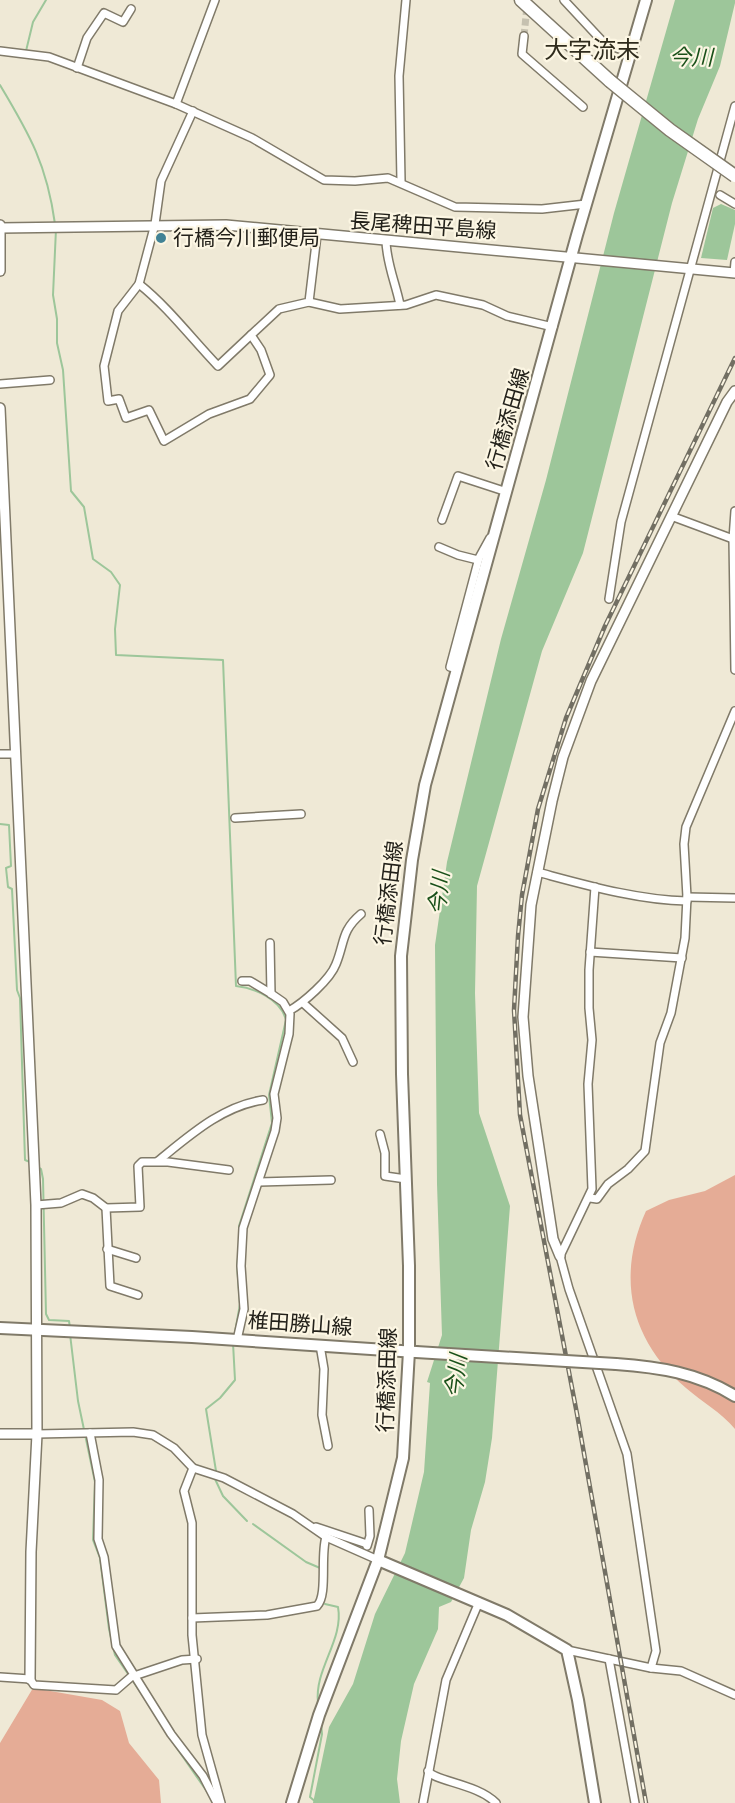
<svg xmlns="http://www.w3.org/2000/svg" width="735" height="1803" font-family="'DejaVu Sans','Noto Sans JP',sans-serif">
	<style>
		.green { fill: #e5ac96 }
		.water { fill: #9dc69a }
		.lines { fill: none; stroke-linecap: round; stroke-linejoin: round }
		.stream { stroke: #9dc69a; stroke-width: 2 }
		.street-tunnel { stroke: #c6c1b0; stroke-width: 7; stroke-dasharray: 7 3.5; stroke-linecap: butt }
		.street-casing { stroke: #807a69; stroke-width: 10 }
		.secondary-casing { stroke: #807a69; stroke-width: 12 }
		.primary-casing { stroke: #807a69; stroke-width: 14 }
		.highway-casing { stroke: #807a69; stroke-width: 15 }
		.street { stroke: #fff; stroke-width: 7 }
		.secondary { stroke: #fff; stroke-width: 9 }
		.primary { stroke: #fff; stroke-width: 10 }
		.highway { stroke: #fff; stroke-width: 12 }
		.rail-casing { stroke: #726f63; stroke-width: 4.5 }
		.rail { stroke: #fcf6e3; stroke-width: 2; stroke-dasharray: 7; stroke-linecap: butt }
		.primary-bridge-casing { stroke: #807a69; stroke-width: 14; stroke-linecap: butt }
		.highway-bridge-casing { stroke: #807a69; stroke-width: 15; stroke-linecap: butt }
		.primary-bridge { stroke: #fff; stroke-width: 10 }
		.highway-bridge { stroke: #fff; stroke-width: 12 }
		.poi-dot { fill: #418295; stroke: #fcf6e3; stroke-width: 2 }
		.labels { text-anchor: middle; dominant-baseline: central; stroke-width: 4.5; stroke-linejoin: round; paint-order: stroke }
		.street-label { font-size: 21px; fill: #23211a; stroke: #fcf6e3 }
		.poi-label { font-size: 21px; fill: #23211a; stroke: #fcf6e3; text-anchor: start }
		.water-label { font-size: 22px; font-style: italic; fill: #195019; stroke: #fcf6e3 }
		.quarter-label { font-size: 24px; fill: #2f2b1c; stroke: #fcf6e3 }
	</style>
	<rect width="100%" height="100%" fill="#efe9d6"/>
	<g class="green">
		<path d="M735,1175V1429C721,1412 702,1402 686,1388C630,1340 616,1277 646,1211L669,1200L705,1191Z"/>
		<polygon points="33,1688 102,1700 120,1711 129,1743 159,1780 161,1803 0,1803 0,1743"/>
	</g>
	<g class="water">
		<polygon points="675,0 735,0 735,3 720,66 698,119 672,203 583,553 542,651 477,886 475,993 479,1113 510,1206 492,1438 485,1482 471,1530 464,1578 451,1602 439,1607 438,1629 414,1684 401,1741 397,1779 400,1803 313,1803 329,1727 353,1684 375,1614 405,1553 424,1472 430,1383 427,1382 442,1335 437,1184 435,945 447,862 501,639 546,480 614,213"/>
		<polygon points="721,204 735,210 735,224 727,260 701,258 713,208"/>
	</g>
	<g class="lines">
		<g class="stream">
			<polyline points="26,51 33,22 46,0"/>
			<path d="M0,85C30,135 47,165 55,224"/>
			<path d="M56,229L53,295L57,319V343L63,370L71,491L84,507L93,559L111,572L120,585L115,629L116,655L223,660L236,986C254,988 281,999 286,1020L269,1095L272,1123L239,1226L240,1234"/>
			<polyline points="0,824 9,825 11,866 6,868 8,887 12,889 17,990 20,998 25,1160 30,1162"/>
			<polyline points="38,1167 41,1169 43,1179 46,1314 49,1320 69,1321 70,1328"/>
			<polyline points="70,1334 78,1401 95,1482 93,1540 100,1558 109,1629 115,1655 148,1703"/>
			<polyline points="234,1338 240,1304 237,1265 239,1251"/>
			<polyline points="216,1471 206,1409 220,1398 235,1380 233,1343"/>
			<polyline points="215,1479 223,1496 247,1521"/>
			<polyline points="253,1524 306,1562 320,1568"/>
			<path d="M318,1703C314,1669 344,1640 338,1607L325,1604"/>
			<polyline points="165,1731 208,1793"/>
			<polyline points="317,1803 310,1797 322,1734 321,1723"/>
		</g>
		<polyline class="street-tunnel" points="524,36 527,6"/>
		<g class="street-casing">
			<g id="street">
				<polyline points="564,0 605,44 631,53"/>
				<polyline points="524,36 522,54 583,107"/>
				<polyline points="0,51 49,57 176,104 252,138 324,180 355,181 388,178 455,207 542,209 586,204"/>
				<polyline points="77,68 87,38 104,13 123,22 131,9"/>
				<polyline points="176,104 215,0"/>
				<polyline points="193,111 161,181 155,224 139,284 118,311 104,366 108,401 119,399 126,418 149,410 164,441 209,414 250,399 270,375 261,350 251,335 279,309 309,302 317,235"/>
				<polyline points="401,181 399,76 406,0"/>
				<polyline points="720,195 735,204"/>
				<path d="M386,240C386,262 396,284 400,305"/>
				<polyline points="734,273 735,262"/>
				<path d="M139,284C168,307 192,339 218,366L251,335"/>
				<polyline points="309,302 340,309 406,305 436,295 483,305 507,316 553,327"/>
				<polyline points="0,384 50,380"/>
				<polyline points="735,511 733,539 735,670"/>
				<polyline points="671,516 733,539"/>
				<polyline points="442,520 458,476 507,492"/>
				<polyline points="439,547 458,555 478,560"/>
				<polyline points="609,599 621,522 735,106"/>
				<polyline points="458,669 450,667 479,558 490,538"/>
				<polyline points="0,754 15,754"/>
				<polyline points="235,818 301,814"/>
				<path d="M537,872C586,885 637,900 687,901"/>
				<polyline points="595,887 589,970 589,1008 592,1040 588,1084 592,1189 560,1256 569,1289 627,1454 656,1651 651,1668"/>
				<polyline points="687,897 735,898"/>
				<polyline points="270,943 271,994"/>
				<polyline points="590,952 682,958"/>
				<polyline points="303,1003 342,1038 353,1062"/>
				<path d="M289,1011C303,1003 330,980 336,964C345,942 341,931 361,914"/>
				<polyline points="380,1134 385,1153 385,1176 406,1179"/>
				<path d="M158,1161C189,1136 222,1106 263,1100"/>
				<polyline points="259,1182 331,1180"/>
				<polyline points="590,1198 597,1199 608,1184 628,1169 645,1151 660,1043 671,1013 685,938 687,897 684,844 686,827 735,711"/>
				<polyline points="36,1205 61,1203 82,1194 93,1198 106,1208 140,1207 138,1166 142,1162 168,1162 229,1170"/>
				<polyline points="106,1208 110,1286 138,1295"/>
				<polyline points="107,1249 136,1258"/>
				<polyline points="237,1340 244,1309 241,1266 243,1228 275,1131 277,1118 274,1094 289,1034 290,1014 283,1002 270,993 250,981 242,981"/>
				<polyline points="320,1345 324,1369 322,1415 328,1446"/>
				<polyline points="90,1433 99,1480 98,1539 104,1557 116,1646 171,1734 203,1776 217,1803"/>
				<polyline points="37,1434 133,1432 153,1435 174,1448 193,1468 224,1478 293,1514 326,1537 378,1560"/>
				<polyline points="193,1468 184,1491 192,1523 192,1635 202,1735 221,1803"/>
				<polyline points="316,1527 367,1544"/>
				<polyline points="367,1546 370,1536 369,1510"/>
				<path d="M192,1618L267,1615L317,1606C328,1595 320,1556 326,1537"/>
				<polyline points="567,1650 651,1668 681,1671 735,1695"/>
				<polyline points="609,1659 635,1803"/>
				<polyline points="0,1677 30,1679 34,1685 116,1690 131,1677 182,1660 197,1659"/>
				<path d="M428,1771C434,1781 478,1784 496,1803"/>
				<polyline points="423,1803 446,1680 479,1602"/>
			</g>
		</g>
		<g class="secondary-casing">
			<g id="secondary">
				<polyline points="0,225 0,271"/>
				<polyline points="0,228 226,225 735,273"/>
				<polyline points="0,408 36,1205 37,1434 31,1552 30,1679"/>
				<polyline points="560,1256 553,1239 528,1076 523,1017 531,905 552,801 563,757 591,681 727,402 735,391"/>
				<polyline points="0,1434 37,1434"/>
			</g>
		</g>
		<g class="primary-casing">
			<g id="primary">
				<polyline points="0,1328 192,1337 416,1352"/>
				<path d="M616,1364C659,1367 698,1373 735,1396"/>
				<polyline points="378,1560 507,1615 567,1650 578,1700 595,1803"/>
				<polyline points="292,1803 319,1715 378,1560 403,1458 409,1351 409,1266 402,1074 401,956 412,860 425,785 577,235 646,0"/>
			</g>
		</g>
		<g class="highway-casing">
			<polyline id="highway" points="521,0 610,81"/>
		</g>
		<use href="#street" class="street"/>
		<use href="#secondary" class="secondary"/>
		<use href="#primary" class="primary"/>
		<use href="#highway" class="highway"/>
		<g class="rail-casing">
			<polyline id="rail" points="646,1803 577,1414 520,1115 514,1010 518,936 522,895 538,809 566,718 605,626 735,358"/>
		</g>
		<use href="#rail" class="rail"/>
		<g class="primary-bridge-casing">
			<polyline id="primary-bridge" points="416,1352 616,1364"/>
		</g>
		<g class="highway-bridge-casing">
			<polyline id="highway-bridge" points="610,81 670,130 735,176"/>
		</g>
		<use href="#primary-bridge" class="primary-bridge"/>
		<use href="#highway-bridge" class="highway-bridge"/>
	</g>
	<circle class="poi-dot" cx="161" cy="238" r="6"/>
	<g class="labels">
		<g class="street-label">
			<text transform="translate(423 226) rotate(4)">長尾稗田平島線</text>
			<text transform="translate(508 419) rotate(-74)">行橋添田線</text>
			<text transform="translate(389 893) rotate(-83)">行橋添田線</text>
			<text transform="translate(300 1324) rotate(4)">椎田勝山線</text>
			<text transform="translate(387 1380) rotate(-88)">行橋添田線</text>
		</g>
		<g class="poi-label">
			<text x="173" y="238">行橋今川郵便局</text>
		</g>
		<g class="water-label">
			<text x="691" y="57">今川</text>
			<text transform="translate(439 893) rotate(-84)">今川</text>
			<text transform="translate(456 1376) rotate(-83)">今川</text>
		</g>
		<g class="quarter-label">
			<text x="592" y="50">大字流末</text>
		</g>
	</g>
</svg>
